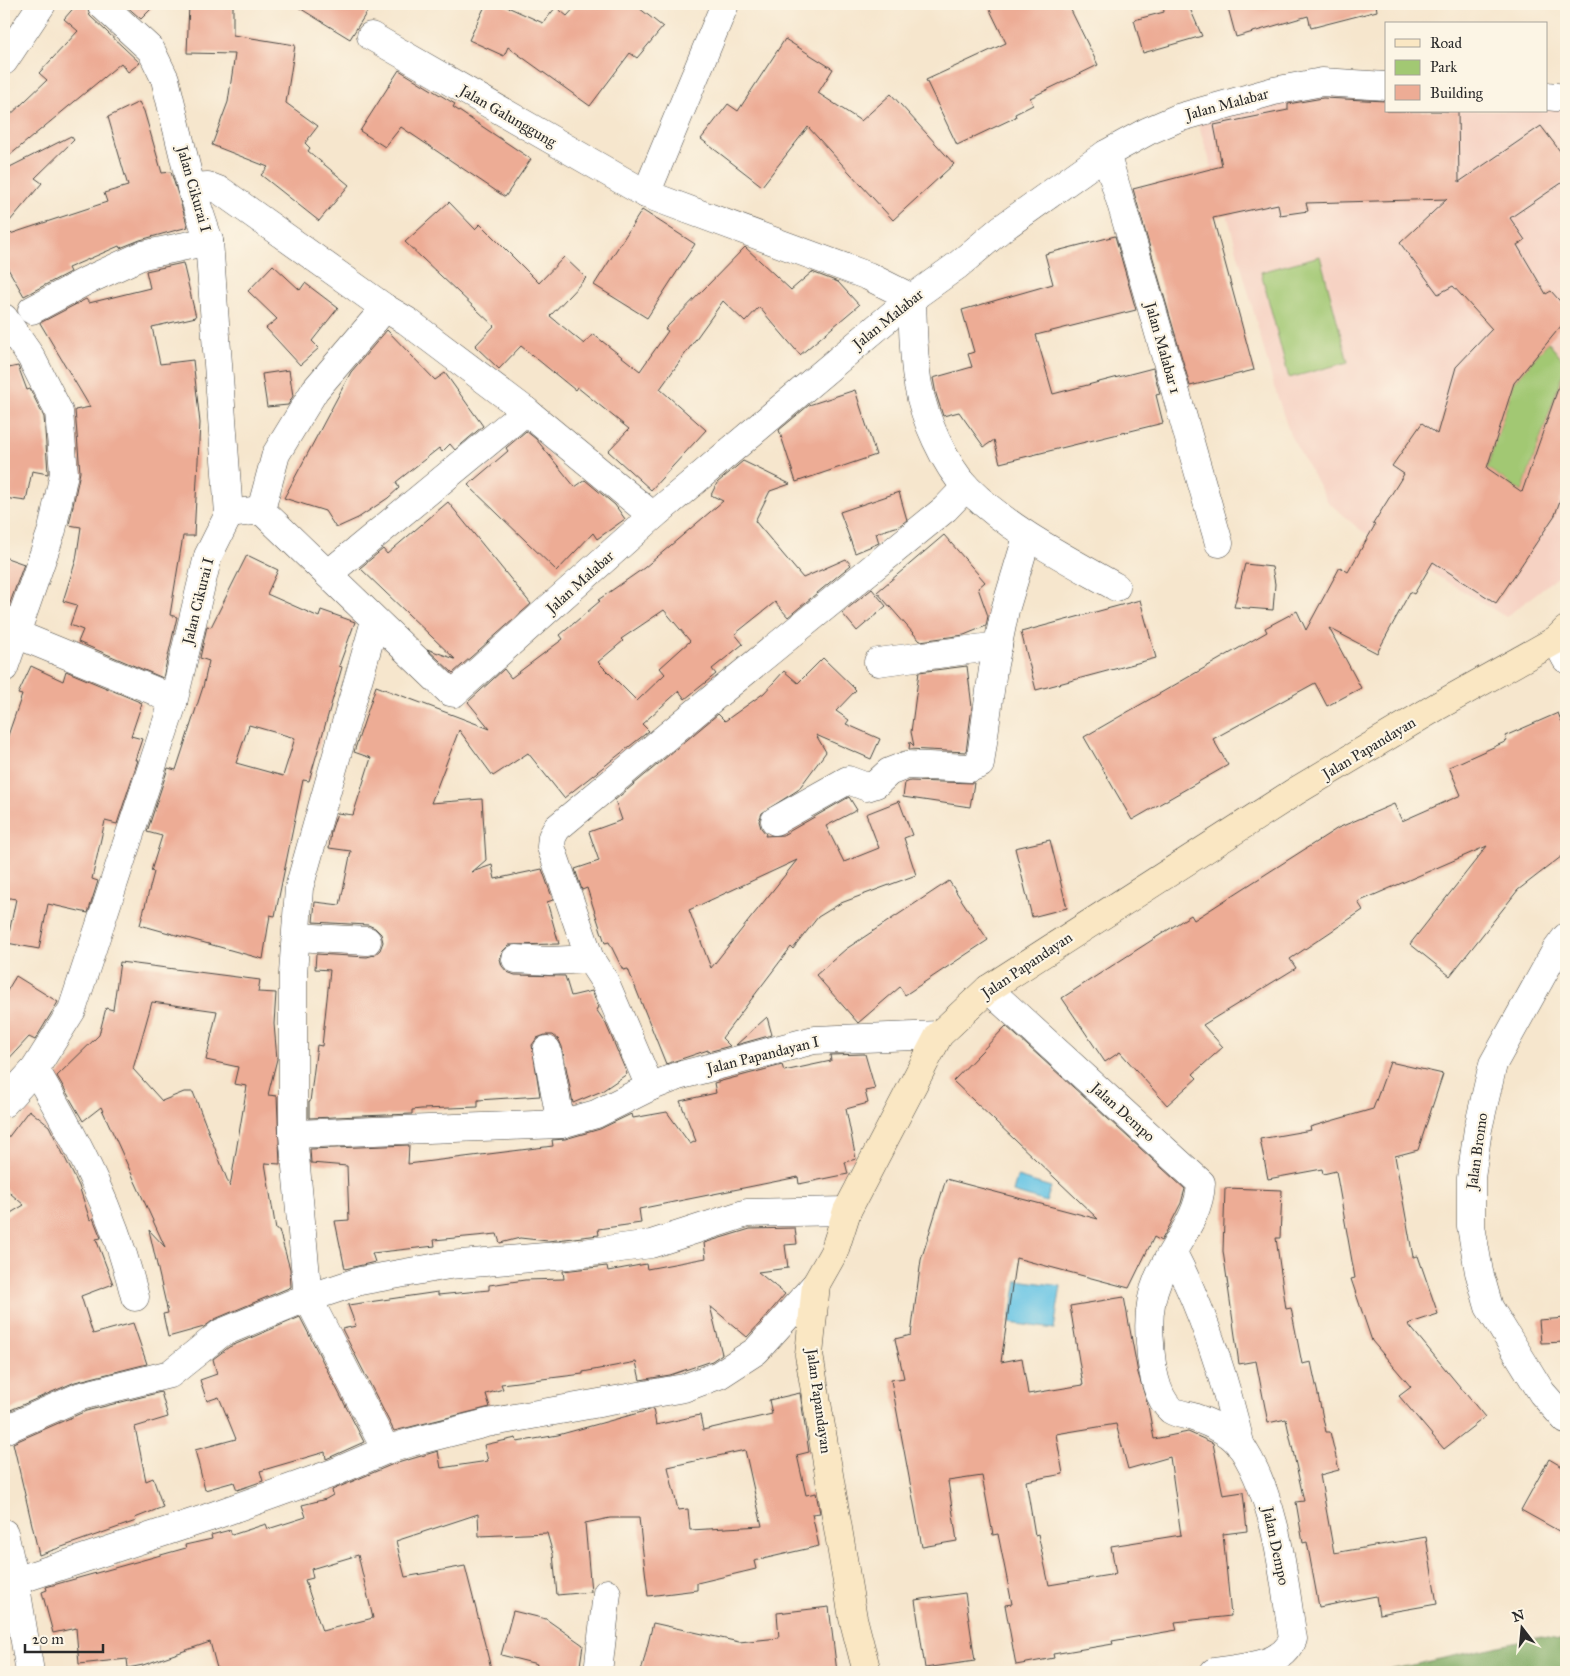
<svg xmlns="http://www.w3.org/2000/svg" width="1570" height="1676" font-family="'IM FELL Great Primer',serif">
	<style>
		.built { fill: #f6d2c3 }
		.green { fill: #a2c873; stroke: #667a4f }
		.forest { fill: #81ac65; stroke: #566c48 }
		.water { fill: #67c5e5; stroke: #497888 }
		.building { fill: #edac95; fill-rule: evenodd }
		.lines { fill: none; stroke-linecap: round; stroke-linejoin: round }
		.minor-casing { stroke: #494743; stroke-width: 29 }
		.secondary-casing { stroke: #494743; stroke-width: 29 }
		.minor { stroke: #fff; stroke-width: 28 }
		.secondary { stroke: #fae7c3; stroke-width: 28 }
		.labels { text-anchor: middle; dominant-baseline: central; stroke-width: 4.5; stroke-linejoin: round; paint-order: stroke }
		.street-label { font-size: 15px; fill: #2b2b2b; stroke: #fcf5e5 }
	</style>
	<rect width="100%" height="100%" fill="#fcf5e5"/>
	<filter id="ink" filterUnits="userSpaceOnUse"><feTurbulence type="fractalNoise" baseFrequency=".02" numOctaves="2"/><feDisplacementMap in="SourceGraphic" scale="10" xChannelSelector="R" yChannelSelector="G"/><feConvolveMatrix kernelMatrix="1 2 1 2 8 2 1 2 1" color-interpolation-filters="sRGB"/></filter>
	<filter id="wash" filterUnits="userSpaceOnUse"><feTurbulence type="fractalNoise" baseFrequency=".0096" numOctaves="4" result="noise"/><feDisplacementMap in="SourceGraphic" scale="20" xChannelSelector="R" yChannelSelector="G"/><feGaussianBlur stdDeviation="1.12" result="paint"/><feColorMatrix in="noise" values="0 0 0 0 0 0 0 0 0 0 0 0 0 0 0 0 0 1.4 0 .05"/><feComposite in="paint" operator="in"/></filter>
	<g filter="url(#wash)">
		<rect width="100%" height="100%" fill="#f6e6cd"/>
		<polygon class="built" points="1386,86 1386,111 1546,111 1546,95 1566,99 1566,570 1506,617 1359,529 1328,502 1290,435 1273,383 1230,225 1197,120 1262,100"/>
		<g class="green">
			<polygon points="1320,256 1348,362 1289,378 1261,272"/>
			<polygon points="1548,342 1566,364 1522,492 1487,468 1514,383"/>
		</g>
		<polygon class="forest" points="1541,1637 1566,1641 1566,1672 1380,1672"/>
		<g class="water">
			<polygon points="1017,1177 1051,1187 1046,1202 1013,1192"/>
			<polygon points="1017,1280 1061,1286 1054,1329 1010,1323"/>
		</g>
		<g id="blocks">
			<g class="building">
				<polygon points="77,4 86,4 90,16 140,63 128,72 121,63 4,160 4,121 47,80 39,73 78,31 64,19"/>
				<polygon points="124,4 156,4 141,19"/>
				<polygon points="189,4 233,4 233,35 295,45 286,103 318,126 305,143 310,148 308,151 349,185 319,221 261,175 268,167 212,145 228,102 235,54 187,53"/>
				<polygon points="293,4 372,4 350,39"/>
				<polygon points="486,4 501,4 543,23 556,7 567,16 578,4 634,4 663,27 637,58 630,53 590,106 508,47 504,56 469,40"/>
				<polygon points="987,4 1068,4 1098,65 1030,98 1033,105 1015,114 1016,117 957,145 926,80 1006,43"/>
				<polygon points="1163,4 1188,4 1202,36 1143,53 1134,20 1164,12"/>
				<polygon points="1227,4 1376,4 1377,11 1311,28 1308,16 1236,37"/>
				<polygon points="785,39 833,69 818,93 861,121 891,94 954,164 893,220 808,127 762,186 701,139 728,104 738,111"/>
				<polygon points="399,70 455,104 453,107 531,159 505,197 401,127 385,147 360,131"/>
				<polygon points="1323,98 1386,101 1386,111 1458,111 1459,182 1541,126 1566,159 1566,180 1510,218 1525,240 1517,245 1546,294 1551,291 1566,308 1566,320 1514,383 1487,468 1522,492 1563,374 1566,374 1566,483 1555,515 1496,603 1433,562 1414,594 1410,592 1377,653 1329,628 1361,688 1327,706 1315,683 1213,739 1228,765 1132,820 1084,737 1267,632 1265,628 1297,611 1306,630 1340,567 1348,572 1375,525 1373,524 1404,474 1392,466 1422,423 1437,434 1456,367 1492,329 1453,286 1438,294 1400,243 1447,199 1306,203 1308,211 1280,215 1278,204 1213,218 1254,370 1190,386 1133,189 1222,166 1214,125 1288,110 1288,104"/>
				<polygon points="139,102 144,111 162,173 171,172 188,227 140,240 120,248 119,246 68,268 70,272 24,296 4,262 4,236 107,202 104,193 128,186 108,117"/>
				<polygon points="71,136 74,140 35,178 42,183 4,228 4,170"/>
				<polygon points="449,202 475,229 480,224 539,283 564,257 586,278 550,316 584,344 593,334 640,371 668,331 665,329 745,247 791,290 812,272 838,282 859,305 800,355 759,307 745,322 723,301 660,389 706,430 651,490 608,451 629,429 577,387 575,390 521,346 499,369 475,346 494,326 405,242"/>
				<polygon points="642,210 695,244 647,318 594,285"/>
				<polygon points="1115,236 1136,310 1036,335 1053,394 1153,368 1160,394 1156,395 1163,423 1000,463 994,440 984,447 959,412 943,416 936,394 933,378 972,367 968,354 974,352 962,310 1053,284 1045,254"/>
				<polygon points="183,263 196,317 152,327 160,364 193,360 200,423 194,536 183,536 170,615 177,617 163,678 78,642 83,630 70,625 77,605 63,601 76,560 81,527 69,525 80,472 75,410 90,407 40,323 86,299 89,303 150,288 146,271"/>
				<polygon points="273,265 300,290 305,283 338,308 312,341 319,348 300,365 266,328 277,319 248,291"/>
				<polygon points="387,330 435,380 445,373 483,426 455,450 450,444 442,452 439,448 396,482 399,488 388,498 358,518 336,528 325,511 284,498 351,372"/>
				<polygon points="18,366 27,390 30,389 44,417 48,472 48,474 32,471 26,501 4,498 4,369"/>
				<polygon points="289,370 293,396 288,405 267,407 262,374"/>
				<polygon points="855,390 876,455 796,482 779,430 809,405"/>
				<polygon points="526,431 536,439 575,487 585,480 615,505 625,519 597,539 593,533 557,571 468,485 508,451 506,448"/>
				<path d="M743,461L790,484L770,491L755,521L803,578L846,559L851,565L788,617L775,602L735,634L743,644L712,669L716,674L685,699L679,691L642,724L649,731L564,798L528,753L493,776L459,730L431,803L482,799L486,860L472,872L492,865L495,879L542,869L553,900L547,902L559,944L509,945L503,951L500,959L502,966L507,972L515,975L565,976L571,996L592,991L599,1008L596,1009L606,1024L627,1074L602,1091L573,1103L562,1047L559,1040L553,1035H545L537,1038L532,1045L540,1096L478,1100V1107L421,1109L412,1110V1114L309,1118V1102H310L317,1045L322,1046L330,970L315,969L316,954L367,957L374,955L380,950L383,942L381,934L375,928L368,925L313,922L315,902L340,905L351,851L329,848L331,831L337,813L353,815L371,758L354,752L376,686L490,729L468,702L504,669L511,678L563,639L560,635L600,601L598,600L644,568L723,501L711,495L717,483ZM664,610L690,641L660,668L665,674L637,701L598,662L623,641L621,639Z"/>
				<polygon points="899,492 907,520 899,526 876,533 879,543 855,553 840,512"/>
				<polygon points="448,502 531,604 453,673 427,649 455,659 360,568 383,549 387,554"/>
				<polygon points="944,535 985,582 978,588 988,616 986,626 964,635 920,641 877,592"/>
				<path d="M247,555L278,570L267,594L319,617L321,610L355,622L339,666L342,667L309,781L303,780L275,916L270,915L263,959L140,925L154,872L151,871L162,836L147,832L168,768L176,770L203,687L209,661L200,658L207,626L211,627ZM249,725L295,738L283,776L236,763Z"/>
				<polygon points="4,557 24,564 6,614 4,614"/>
				<polygon points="1245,564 1272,567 1275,584 1273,610 1234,607"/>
				<polygon points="872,589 886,606 857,631 842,613"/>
				<polygon points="1140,600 1156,658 1036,690 1021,632"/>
				<path d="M823,658L856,690L836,711L849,720L846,724L880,739L871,759L816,735L826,752L798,790L762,813L759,821L761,828L766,834L765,836L783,835L849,797L857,810L826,826L844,862L879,848L866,814L899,801L912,835L904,838L916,875L841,903L818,917L793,949L791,947L722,1038L730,1046L708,1052V1050L666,1064L628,969L623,970L609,942L605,943L587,888L582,890L575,869L599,861L589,832L622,820L615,800L718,714L725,721L764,693L784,671L798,683ZM797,860L711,968L689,910Z"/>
				<polygon points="31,666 63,681 66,671 142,703 131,736 142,739 135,760 138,760 117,824 105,821 92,879 98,881 88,913 48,904 39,949 7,943 16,899 4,897 4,747 22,695 18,694"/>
				<polygon points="967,666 972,707 966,752 909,749 910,742 914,746 911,732 919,672"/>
				<polygon points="1558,713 1566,732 1566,853 1518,890 1450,976 1410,944 1487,846 1358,902 1363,910 1290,959 1296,968 1203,1025 1223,1047 1193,1074 1197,1078 1167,1105 1120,1052 1105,1062 1062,998 1191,915 1194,920 1338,828 1394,804 1402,821 1461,795 1449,767 1507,741 1505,736"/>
				<polygon points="910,781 974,783 970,807 903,797 905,783"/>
				<polygon points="1050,840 1067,908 1032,917 1015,848"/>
				<polygon points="949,881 988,940 905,995 900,987 858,1023 816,975 846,949"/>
				<path d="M120,962L260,980L258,992L276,993L274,1024L277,1059L268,1095L277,1096L280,1164L265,1163L276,1230H279L290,1269L291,1287L215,1319L204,1327L168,1337L163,1314L168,1313L149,1230L165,1247L101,1107L83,1121L57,1076L99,1035L106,1008L113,1010ZM152,1002L217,1011L206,1060L238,1067L234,1084L247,1086L230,1187L193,1092H184L162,1101L133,1069Z"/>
				<polygon points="16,976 58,1002 35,1040 29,1037 4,1064 4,996"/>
				<polygon points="767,1017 772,1035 736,1045"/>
				<path d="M1006,1026L1185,1189L1181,1203L1170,1225L1161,1241L1154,1237L1129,1288L1016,1258L1001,1362L1022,1358L1028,1394L1083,1385L1070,1306L1124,1297L1138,1373L1148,1406L1154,1439L1188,1432L1213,1443L1223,1495L1243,1492L1247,1531L1223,1534L1231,1616L1175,1622L1177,1630L1112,1641L1113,1644L1053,1654L1054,1658L1016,1665L1005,1605L1012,1604L998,1534L993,1535L982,1476L948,1481L957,1541L922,1547L891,1380L904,1378L895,1339L911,1335L921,1260L946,1179L1098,1219L953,1081ZM1116,1424L1128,1469L1170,1457L1181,1535L1111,1546L1116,1574L1049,1585L1038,1534L1035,1535L1026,1481L1063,1474L1056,1434Z"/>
				<polygon points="865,1054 875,1089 865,1091 868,1103 846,1109 856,1159 845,1162 848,1174 799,1184 798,1177 639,1209 641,1223 598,1229 599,1235 548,1241 520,1238 500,1243 497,1234 434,1240 435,1246 372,1253 375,1262 345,1269 335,1221 349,1220 347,1166 311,1163 310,1149 409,1145 408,1164 553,1146 552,1140 565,1139 600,1129 629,1115 632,1114 633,1118 667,1112 690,1144 696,1141 680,1101 716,1093 714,1083 782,1065 784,1071 831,1061 830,1055"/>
				<polygon points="1390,1062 1443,1074 1418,1150 1395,1156 1413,1257 1418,1256 1438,1314 1408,1324 1485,1417 1444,1449 1399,1396 1411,1387 1372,1341 1351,1279 1355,1278 1336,1171 1323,1174 1322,1169 1268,1179 1260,1139 1311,1130 1310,1127 1373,1109"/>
				<polygon points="29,1110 49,1126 79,1186 90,1220 93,1218 101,1238 96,1239 113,1284 81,1296 93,1334 133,1323 147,1364 75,1382 6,1412 4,1409 4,1217 24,1205 4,1188 4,1143"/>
				<polygon points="1225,1188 1282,1190 1280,1238 1276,1238 1286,1309 1291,1308 1302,1364 1311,1362 1326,1432 1330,1432 1339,1470 1320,1475 1334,1553 1426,1537 1437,1604 1379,1614 1376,1596 1319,1607 1307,1542 1303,1543 1296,1502 1304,1501 1286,1419 1268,1423 1256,1361 1239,1364 1223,1251"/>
				<polygon points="795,1228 797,1244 785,1245 788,1268 758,1272 785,1294 762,1321 747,1337 710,1306 722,1354 712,1361 670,1375 640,1380 636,1362 583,1372 583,1374 501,1384 503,1389 486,1394 490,1407 394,1431 342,1329 356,1326 348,1305 438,1292 438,1295 489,1290 489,1285 525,1280 564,1279 563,1271 607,1266 608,1271 646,1264 647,1269 706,1258 704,1243 750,1229"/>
				<polygon points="300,1317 364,1442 326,1459 325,1452 260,1471 263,1481 237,1490 234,1482 205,1490 195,1450 236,1439 219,1397 207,1401 200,1380 217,1374 213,1359 229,1347"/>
				<polygon points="1566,1318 1566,1342 1541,1343 1539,1320"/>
				<polygon points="161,1392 168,1417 135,1427 146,1481 153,1478 163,1507 135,1518 136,1521 39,1555 13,1443 86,1411"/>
				<path d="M800,1393L809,1452L797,1455L806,1495L816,1493L820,1513L812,1514L819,1546L754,1561L756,1569L697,1583V1590L648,1596L639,1518H610L585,1523L591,1592L557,1595L553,1554L547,1533L479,1536L478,1514L396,1541L405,1577L465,1566L492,1672H218L210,1642L143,1665L128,1668L127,1659L79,1664L76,1628L53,1633L42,1592L47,1590L46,1587L186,1548L185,1545L212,1539L211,1535L230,1530L232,1535L266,1524L268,1529L306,1517L302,1505L326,1499L333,1495L332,1490L391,1465L438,1451L441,1468L488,1461L484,1445L516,1438L517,1442L558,1435L653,1409L656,1425L700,1415L703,1430L772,1414L769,1400ZM745,1450L762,1526L690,1530L688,1509L678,1510L668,1467ZM358,1555L373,1618L322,1631L305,1580L313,1578L311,1569Z"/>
				<polygon points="1549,1459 1566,1469 1566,1535 1521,1510"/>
				<polygon points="965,1593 975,1661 925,1668 915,1600"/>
				<polygon points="829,1607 837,1672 641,1672 653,1623 739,1642 779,1638 777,1613"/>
				<polygon points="513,1611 546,1619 583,1645 579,1672 535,1672 537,1664 501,1655"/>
			</g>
		</g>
	</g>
	<g filter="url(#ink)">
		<use href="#blocks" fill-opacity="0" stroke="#494743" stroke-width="1"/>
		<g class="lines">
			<g class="minor-casing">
				<g id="minor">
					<polyline points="371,36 646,194 868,276 912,298"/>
					<polyline points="4,61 42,4"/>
					<polyline points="1546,96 1566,98"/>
					<path d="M1106,154C1146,283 1181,413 1219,543"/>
					<polyline points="191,187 208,186 221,191 385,308 407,321 526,411 653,516"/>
					<polyline points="646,194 725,4"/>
					<path d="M912,298C913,327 913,357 918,385C924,418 944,464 967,488C1009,530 1065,558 1116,587"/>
					<polyline points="32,310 86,281 143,255 209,241"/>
					<polyline points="4,318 31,357 59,412 64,473 52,530 4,668"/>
					<polyline points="261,510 276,454 315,390 385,308"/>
					<polyline points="229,514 261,510 450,692 454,693 653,516 912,298 958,265 1001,229 1106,154 1148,131 1178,118 1274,91 1322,82 1386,86"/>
					<polyline points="328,574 526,411"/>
					<polyline points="375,621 299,888 293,974 293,1134 308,1298 386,1450"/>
					<polyline points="4,629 155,691 173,703"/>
					<polyline points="1556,640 1566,659"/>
					<polyline points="878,662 998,646"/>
					<polyline points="775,821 848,780 867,787 876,784 889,772 907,765 970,768 980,764 993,669 1005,610 1027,537"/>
					<polyline points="296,937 367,941"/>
					<polyline points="1566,937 1555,952 1493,1064 1478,1129 1471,1178 1471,1226 1479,1272 1489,1307 1542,1393 1566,1420"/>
					<polyline points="516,959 549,961 590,959"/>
					<path d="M988,989L1201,1183C1200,1219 1171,1247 1158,1279C1149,1300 1148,1321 1150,1343C1151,1363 1155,1396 1171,1410C1177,1414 1186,1415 1193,1417C1211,1423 1233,1433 1243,1449C1278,1505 1283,1575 1293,1639C1282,1668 1241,1667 1214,1672"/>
					<polyline points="547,1050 561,1124"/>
					<path d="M35,1069C79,1144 114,1212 135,1297"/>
					<polyline points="650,1087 605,982 590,959 551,847 552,837 557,828 719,693 945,509 966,487"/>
					<polyline points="4,1103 35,1069 72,1010 173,703 208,556 229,514 209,241 191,187 165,79 151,50 101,4"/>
					<polyline points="293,1134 561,1124 596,1114 650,1087 678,1076 814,1040 939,1035"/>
					<path d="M1173,1253C1205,1314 1225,1379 1241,1447"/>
					<polyline points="4,1430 81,1396 170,1374 221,1333 296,1302 360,1281 449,1265 568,1255 651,1244 747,1213 847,1211"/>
					<polyline points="4,1533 15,1581 30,1672"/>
					<polyline points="15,1581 207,1518 333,1473 386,1450 412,1442 487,1423 684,1388 719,1375 756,1351 816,1284"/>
					<polyline points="598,1672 607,1593"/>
				</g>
			</g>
			<g class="secondary-casing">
				<polyline id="secondary" points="867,1672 853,1618 809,1355 816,1284 834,1252 847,1211 939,1035 988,989 1296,791 1438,706 1556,640 1566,630"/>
			</g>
			<use href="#minor" class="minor"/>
			<use href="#secondary" class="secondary"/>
		</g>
	</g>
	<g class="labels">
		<g class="street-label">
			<text transform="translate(1227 104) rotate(-15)">Jalan Malabar</text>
			<text transform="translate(508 116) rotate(30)">Jalan Galunggung</text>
			<text transform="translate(194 189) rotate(74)">Jalan Cikurai I</text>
			<text transform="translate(888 319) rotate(-39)">Jalan Malabar</text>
			<text transform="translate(1163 348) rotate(74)">Jalan Malabar 1</text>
			<text transform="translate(580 582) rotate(-42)">Jalan Malabar</text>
			<text transform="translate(198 601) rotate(-76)">Jalan Cikurai I</text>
			<text transform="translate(1369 748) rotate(-31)">Jalan Papandayan</text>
			<text transform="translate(1027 965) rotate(-34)">Jalan Papandayan</text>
			<text transform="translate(763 1055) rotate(-14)">Jalan Papandayan I</text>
			<text transform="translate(1123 1112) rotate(42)">Jalan Dempo</text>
			<text transform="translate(1477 1151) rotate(-82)">Jalan Bromo</text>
			<text transform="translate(819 1401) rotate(82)">Jalan Papandayan</text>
			<text transform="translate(1276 1546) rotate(78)">Jalan Dempo</text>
		</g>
	</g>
	<rect width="1570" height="1676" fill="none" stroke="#fcf5e5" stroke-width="20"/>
	<rect x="1385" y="22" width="162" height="90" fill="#fcf5e5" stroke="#a8a49b"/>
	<rect x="1395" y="39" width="25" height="8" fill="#fae7c3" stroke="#a8a49b"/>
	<text x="1430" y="48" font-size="15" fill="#2b2b2b">Road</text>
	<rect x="1395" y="60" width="25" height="15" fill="#a2c873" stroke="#a8a49b"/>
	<text x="1430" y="72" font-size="15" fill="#2b2b2b">Park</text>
	<rect x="1395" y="85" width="25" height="15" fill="#edac95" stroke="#a8a49b"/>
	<text x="1430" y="98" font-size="15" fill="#2b2b2b">Building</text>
	<g transform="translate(1522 1628) rotate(344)" stroke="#fcf5e5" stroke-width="4" paint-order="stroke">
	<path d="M0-4L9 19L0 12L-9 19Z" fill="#2b2b2b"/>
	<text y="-8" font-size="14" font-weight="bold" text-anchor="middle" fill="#2b2b2b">N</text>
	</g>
	<path d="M25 1644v8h78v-8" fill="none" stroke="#2b2b2b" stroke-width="2.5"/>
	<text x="32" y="1644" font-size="15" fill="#2b2b2b" stroke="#fcf5e5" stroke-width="4" paint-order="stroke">20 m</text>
</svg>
